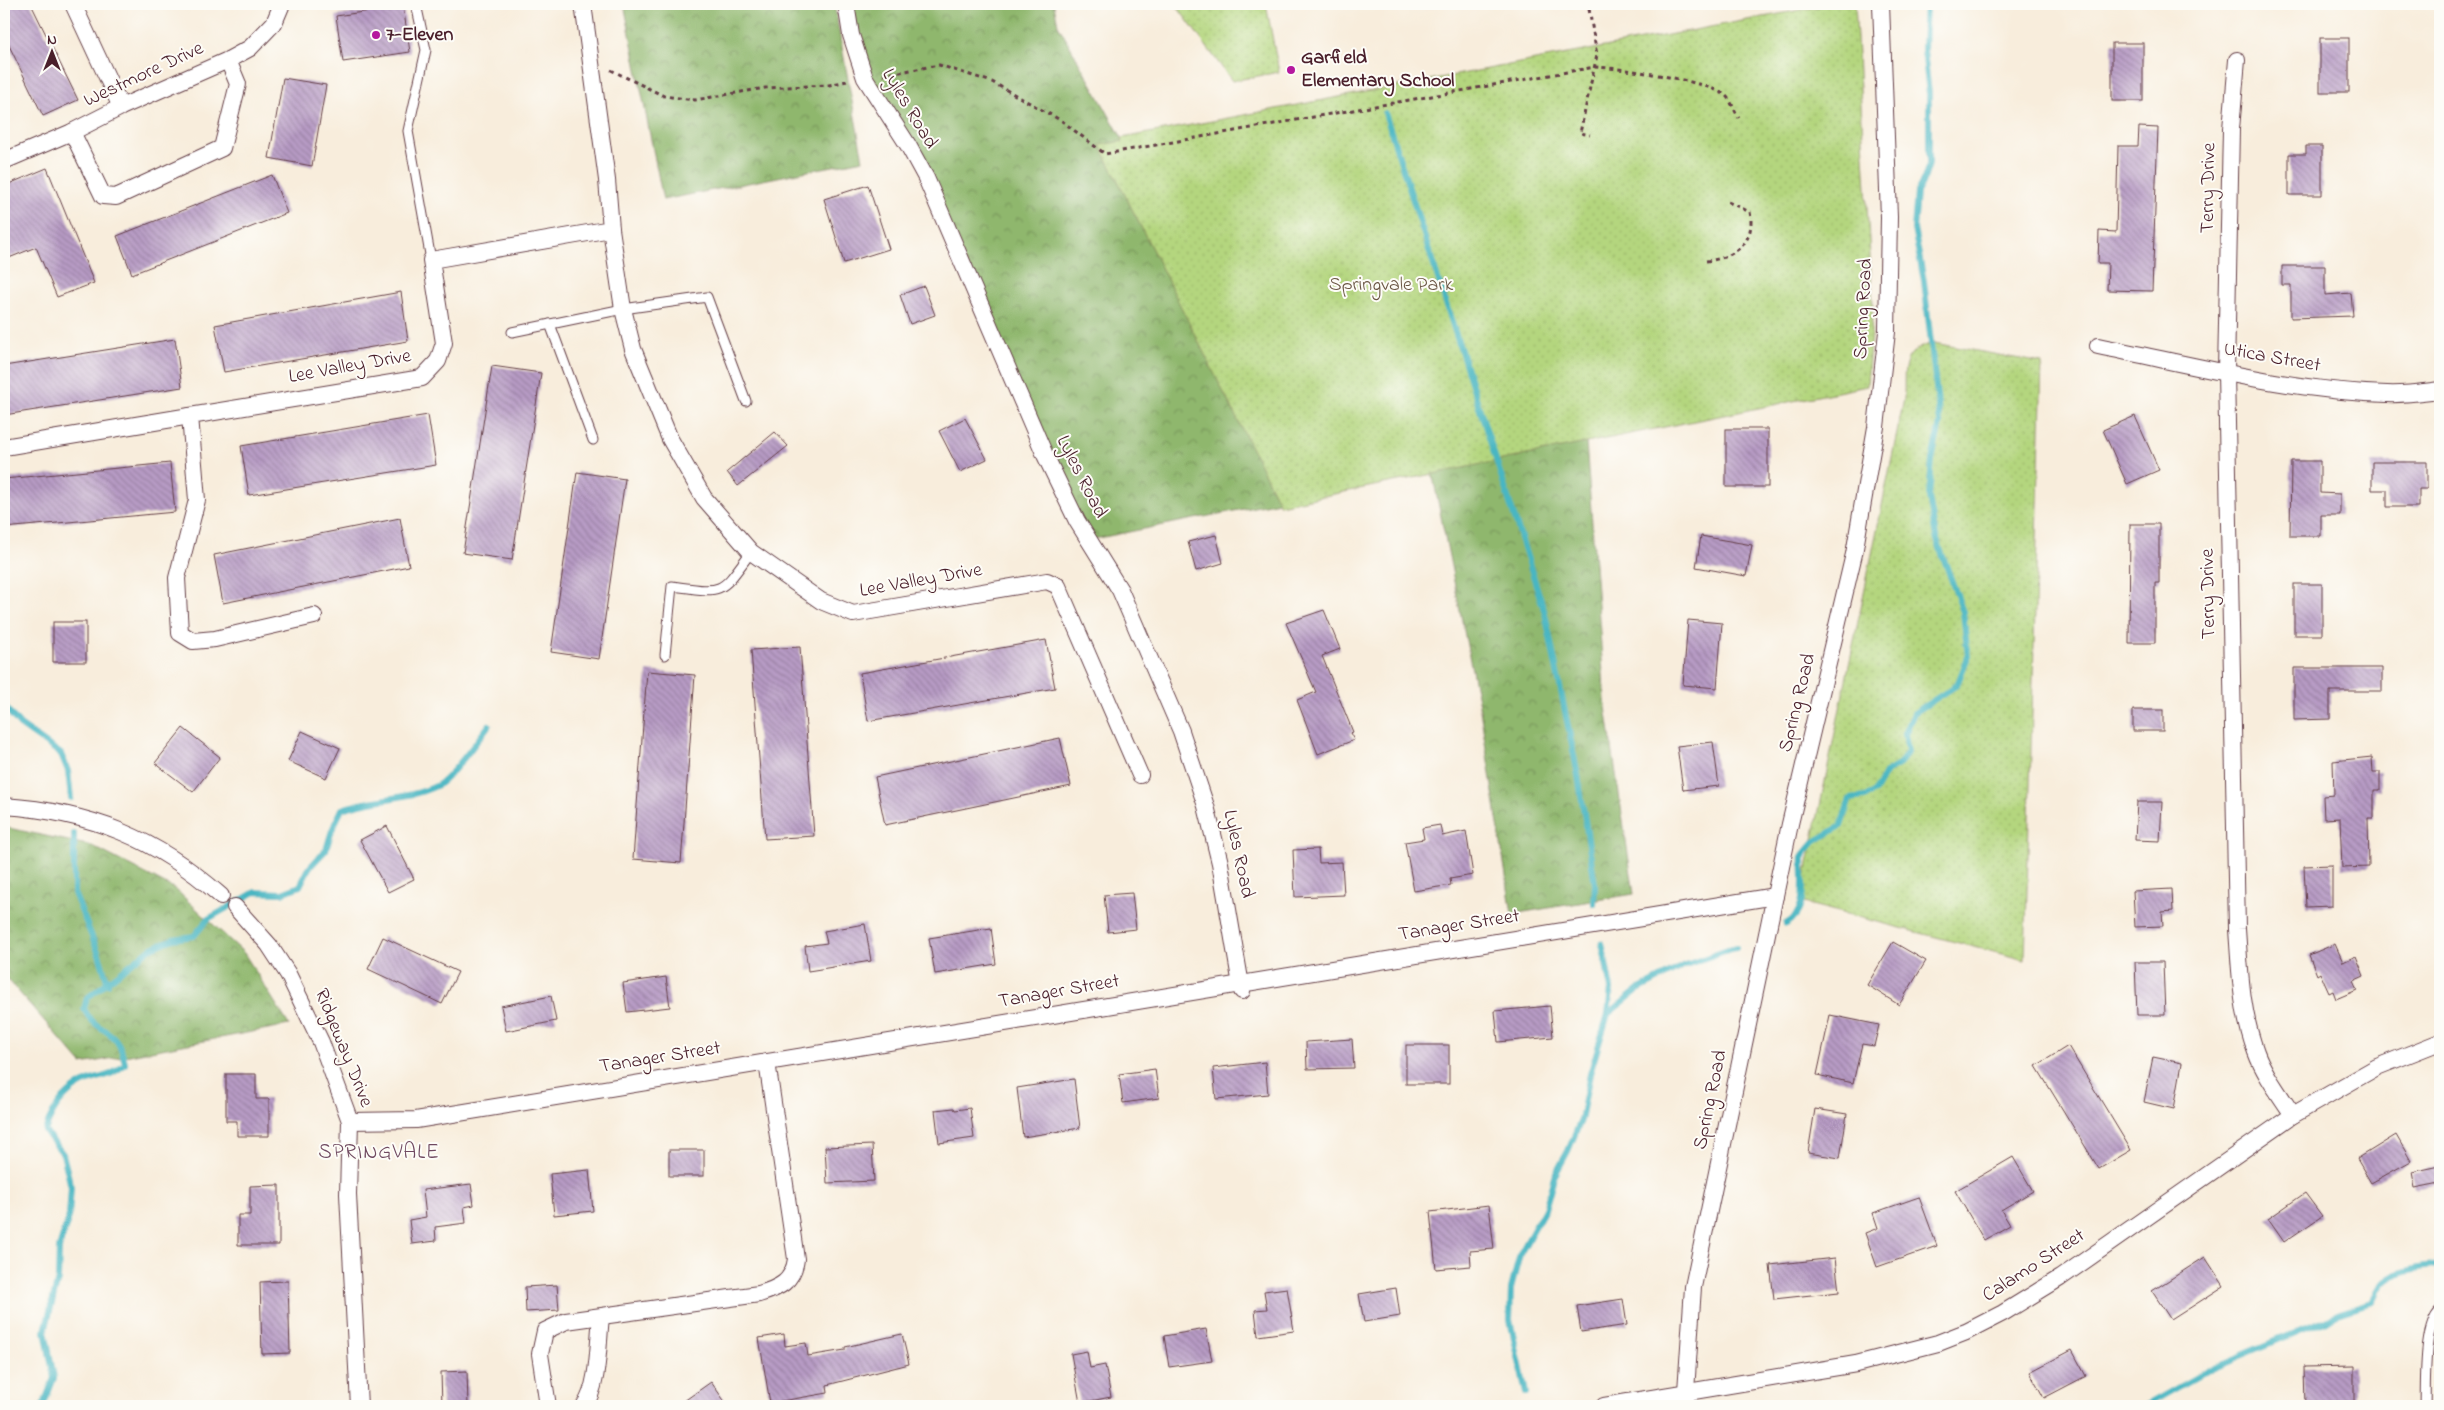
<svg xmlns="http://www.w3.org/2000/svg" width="2444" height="1410" font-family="'Indie Flower',sans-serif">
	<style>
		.forest { fill: url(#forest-crowns); stroke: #6c6b4c }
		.park { fill: url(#park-dots); stroke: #7f7a54 }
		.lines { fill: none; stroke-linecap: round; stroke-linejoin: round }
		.stream { stroke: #48b6c2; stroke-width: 6 }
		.building { fill: url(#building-back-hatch) }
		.lane-casing { stroke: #643e46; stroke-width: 11 }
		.street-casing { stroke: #643e46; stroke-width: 18 }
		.path { stroke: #643e46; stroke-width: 3; stroke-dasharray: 4 4; stroke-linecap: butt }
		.lane { stroke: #fff; stroke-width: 9 }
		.street { stroke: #fff; stroke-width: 16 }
		.poi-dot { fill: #b5179e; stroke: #fdfcf7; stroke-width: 2 }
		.labels { text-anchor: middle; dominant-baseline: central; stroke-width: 4; stroke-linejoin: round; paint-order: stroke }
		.poi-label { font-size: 20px; font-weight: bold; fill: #4a1f2b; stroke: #fdfcf7; text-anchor: start }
		.street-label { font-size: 20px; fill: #4a1f2b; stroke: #fdfcf7 }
		.park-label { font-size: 20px; fill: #6a5644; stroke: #fdfcf7 }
		.neighbourhood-label { font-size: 21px; letter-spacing: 1px; fill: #704a61; stroke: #fdfcf7 }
	</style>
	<defs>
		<pattern id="forest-crowns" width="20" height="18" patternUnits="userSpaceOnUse" patternTransform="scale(1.25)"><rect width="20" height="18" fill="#8fb76d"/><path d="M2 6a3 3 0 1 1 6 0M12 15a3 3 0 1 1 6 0" fill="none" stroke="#77945a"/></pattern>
		<pattern id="park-dots" width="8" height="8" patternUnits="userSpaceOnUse" patternTransform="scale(1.25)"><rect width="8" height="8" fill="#b4d67e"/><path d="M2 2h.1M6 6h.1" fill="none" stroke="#9cb76d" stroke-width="1.8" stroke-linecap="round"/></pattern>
		<pattern id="building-back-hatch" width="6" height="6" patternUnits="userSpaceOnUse" patternTransform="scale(1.25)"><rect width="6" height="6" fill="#b79bc5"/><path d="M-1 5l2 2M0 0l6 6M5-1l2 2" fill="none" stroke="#977ea0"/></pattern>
	</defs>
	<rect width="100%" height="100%" fill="#fdfcf7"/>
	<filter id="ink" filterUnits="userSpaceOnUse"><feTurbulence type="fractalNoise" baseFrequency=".02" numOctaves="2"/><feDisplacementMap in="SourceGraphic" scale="10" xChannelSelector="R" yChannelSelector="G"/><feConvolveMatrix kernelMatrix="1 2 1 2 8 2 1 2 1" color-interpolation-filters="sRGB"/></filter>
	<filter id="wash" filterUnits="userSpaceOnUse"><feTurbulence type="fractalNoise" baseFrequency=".0096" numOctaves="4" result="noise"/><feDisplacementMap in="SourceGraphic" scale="20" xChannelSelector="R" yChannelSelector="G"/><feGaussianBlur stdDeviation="1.12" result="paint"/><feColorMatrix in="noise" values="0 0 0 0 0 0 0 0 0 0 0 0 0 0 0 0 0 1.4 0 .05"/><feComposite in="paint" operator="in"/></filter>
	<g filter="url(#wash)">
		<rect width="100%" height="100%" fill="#f8eddc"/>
		<g class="forest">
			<polygon points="624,4 834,4 863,160 663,200"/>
			<polygon points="848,4 1054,4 1058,25 1122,138 1279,502 1084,541 917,151 865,91"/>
			<polygon points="1586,442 1605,700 1634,894 1512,914 1480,710 1432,472"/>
			<polygon points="4,827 92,846 175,889 244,953 289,1025 82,1064 4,975"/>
		</g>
		<g class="park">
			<polygon points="1175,4 1266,4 1279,72 1232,81"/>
			<polygon points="1832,4 1855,4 1873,306 1867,386 1280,505 1100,145 1123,141 1122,138"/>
			<path d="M1934,343L2042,363L2025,960L1800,902L1904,399C1905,369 1899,351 1934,343Z"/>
		</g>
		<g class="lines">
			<g class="stream">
				<polyline points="1385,113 1545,613 1578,775 1595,884 1594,904"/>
				<polyline points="4,706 20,725 61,754 68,771 71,798"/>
				<polyline points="74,834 74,893 99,954 108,984"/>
				<path d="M1786,924C1810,911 1801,878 1803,855L1814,842L1841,826L1850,799L1865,797L1875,791L1885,773L1900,764L1908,751L1905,734L1914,713L1957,685L1968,657L1963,612L1936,537L1929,497L1932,460L1940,423L1924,281L1914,229L1917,192L1924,179L1929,164V94L1924,50L1926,4"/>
				<polyline points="1608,1014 1638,990 1683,966 1736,947"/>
				<polyline points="1526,1393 1510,1320 1511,1289 1520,1254 1545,1209 1554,1177 1568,1151 1581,1120 1590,1074 1608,1014 1611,989 1602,943"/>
				<path d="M43,1406L54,1378L45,1331L58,1279L59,1248L69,1216L71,1187L63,1154L45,1131C53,1108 67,1088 91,1080C105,1076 114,1075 125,1064C118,1024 97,1036 84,1009L87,998L150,949L173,939L194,936L208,919L255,892L282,893L300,886L309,868L326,850L332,830L342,809C372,798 407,800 436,786C449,781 479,738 489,725"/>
				<path d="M2145,1406L2214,1367L2326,1320L2335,1314L2372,1302C2376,1296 2378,1288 2384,1282C2397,1270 2423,1267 2440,1265"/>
			</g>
		</g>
		<g id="blocks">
			<g class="building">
				<polygon points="4,4 31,4 78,100 43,116 4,35"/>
				<polygon points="403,6 410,52 343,62 336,16"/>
				<rect x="2320" y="38" width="29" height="54"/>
				<rect x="2112" y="43" width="31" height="58"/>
				<polygon points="283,78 326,85 312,166 269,158"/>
				<polygon points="2139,127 2158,128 2152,291 2107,290 2108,263 2098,263 2099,231 2116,232 2118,146 2138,146"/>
				<polygon points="2306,146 2322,146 2322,195 2289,195 2289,154 2306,154"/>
				<polygon points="47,168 94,283 57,297 36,247 4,260 4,186"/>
				<polygon points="272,175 287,213 132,274 117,236"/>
				<polygon points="868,185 889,249 844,263 824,199"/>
				<polygon points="2282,266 2325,266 2325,295 2351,293 2353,316 2291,318 2291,285 2282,285"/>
				<polygon points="924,286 935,315 910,324 900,295"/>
				<polygon points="401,292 408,341 224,372 215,325"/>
				<polygon points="175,339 182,387 4,415 4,366"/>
				<polygon points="492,366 541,373 512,560 463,553"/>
				<polygon points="428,415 436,465 249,495 241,446"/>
				<polygon points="2135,416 2159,470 2127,484 2103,430"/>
				<polygon points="965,418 987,459 960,472 939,431"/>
				<rect x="1726" y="429" width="42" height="58"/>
				<polygon points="775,432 788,446 738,486 727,472"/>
				<polygon points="2291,461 2320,461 2320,493 2340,494 2340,515 2321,515 2321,536 2290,536"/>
				<polygon points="2372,462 2427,462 2427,489 2419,489 2419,507 2387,507 2387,490 2372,490"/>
				<polygon points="170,463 175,512 4,528 4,479"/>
				<polygon points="577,472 625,479 599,659 551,652"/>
				<polygon points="400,518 409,566 223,603 214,555"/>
				<polygon points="2130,524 2159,524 2159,583 2155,583 2155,643 2129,643"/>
				<polygon points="1216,535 1223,563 1196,571 1188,542"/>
				<polygon points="1701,536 1752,545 1746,576 1696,567"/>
				<rect x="2294" y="584" width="28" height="51"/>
				<polygon points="1324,610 1340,649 1322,656 1353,732 1350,733 1354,740 1318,754 1297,700 1316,692 1286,623"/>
				<polygon points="1688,620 1722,623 1717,688 1683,685"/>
				<rect x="53" y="622" width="33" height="40"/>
				<polygon points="1046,640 1055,688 868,721 860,673"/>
				<polygon points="800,647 814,836 765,839 751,650"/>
				<polygon points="2294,668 2382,668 2382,691 2330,691 2330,719 2294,720"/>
				<polygon points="647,671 695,675 681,863 633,859"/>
				<rect x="2133" y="710" width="30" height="21"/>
				<polygon points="183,728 220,757 193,792 155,763"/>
				<polygon points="302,731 340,748 326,778 288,761"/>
				<polygon points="1060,738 1071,786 885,825 875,777"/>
				<polygon points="1713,742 1719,786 1683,790 1677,746"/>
				<polygon points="2372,757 2373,772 2380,772 2380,790 2374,790 2374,818 2368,818 2369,867 2342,868 2340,818 2324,819 2323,796 2334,795 2333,761"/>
				<polygon points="2137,802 2162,802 2160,841 2135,840"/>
				<polygon points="1440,825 1442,836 1466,831 1473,875 1450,879 1451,885 1414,891 1405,842 1424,839 1422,828"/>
				<polygon points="387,826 414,879 388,892 360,840"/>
				<polygon points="1318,849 1319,863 1342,862 1344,895 1295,897 1293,850"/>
				<polygon points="2332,865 2332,906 2306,907 2304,866"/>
				<polygon points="2172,889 2173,911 2162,912 2163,926 2135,927 2133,891"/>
				<polygon points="1132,893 1136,929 1108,932 1104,895"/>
				<polygon points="865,924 871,961 808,971 805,946 827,943 824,931"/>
				<polygon points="991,928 996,964 935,974 929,938"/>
				<polygon points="383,937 458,972 442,1004 368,969"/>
				<polygon points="1893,942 1926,961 1899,1005 1867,985"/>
				<polygon points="2335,944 2343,962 2356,956 2364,976 2353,981 2357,990 2336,999 2333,991 2329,993 2320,973 2317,975 2309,955"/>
				<polygon points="2135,962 2163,962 2165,1015 2137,1015"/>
				<polygon points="666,977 670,1007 627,1012 623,983"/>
				<polygon points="551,996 556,1021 506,1031 501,1006"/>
				<polygon points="1550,1006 1553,1037 1498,1042 1495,1011"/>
				<polygon points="1830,1015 1879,1025 1874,1046 1862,1044 1853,1083 1817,1075"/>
				<polygon points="1352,1039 1354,1068 1307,1069 1306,1042"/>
				<rect x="1406" y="1045" width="43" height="39"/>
				<polygon points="2068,1046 2131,1150 2099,1169 2036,1066"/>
				<polygon points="2153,1057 2182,1063 2174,1109 2144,1102"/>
				<polygon points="1265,1062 1268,1094 1216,1099 1213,1068"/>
				<polygon points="1155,1069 1159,1098 1123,1103 1119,1074"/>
				<polygon points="226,1074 256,1074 256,1099 269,1099 269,1136 237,1136 237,1121 226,1121"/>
				<polygon points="1074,1079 1080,1128 1023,1137 1017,1088"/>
				<polygon points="954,1108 955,1110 970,1108 974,1138 939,1143 935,1110"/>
				<polygon points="1815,1109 1847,1114 1840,1158 1808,1153"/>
				<polygon points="2396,1135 2411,1161 2371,1183 2357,1159"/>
				<polygon points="872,1145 874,1181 827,1183 825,1147"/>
				<rect x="669" y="1150" width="35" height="26"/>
				<polygon points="2013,1157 2033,1191 2001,1210 2010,1225 1984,1240 1955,1191"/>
				<polygon points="2440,1166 2440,1183 2415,1188 2412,1172"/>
				<polygon points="589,1170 593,1211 554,1215 550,1174"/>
				<polygon points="471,1184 474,1205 464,1207 466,1223 435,1227 436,1241 412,1244 409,1220 426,1217 423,1190"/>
				<polygon points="279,1185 279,1245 238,1245 238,1215 250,1215 250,1186"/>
				<polygon points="2305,1193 2322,1216 2284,1242 2268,1219"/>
				<polygon points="1919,1197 1937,1246 1877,1267 1865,1233 1878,1228 1873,1213"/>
				<polygon points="1489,1205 1494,1249 1470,1251 1471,1266 1436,1269 1430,1212"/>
				<polygon points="2205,1257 2224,1286 2171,1320 2152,1291"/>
				<polygon points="1835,1258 1839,1292 1774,1299 1770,1265"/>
				<polygon points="288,1281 290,1353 262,1354 260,1282"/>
				<polygon points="557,1285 559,1310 526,1312 525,1287"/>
				<polygon points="1287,1288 1294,1331 1258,1336 1255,1310 1267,1309 1264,1291"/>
				<polygon points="1396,1288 1400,1316 1364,1322 1359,1294"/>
				<polygon points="1623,1299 1627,1325 1581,1332 1577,1306"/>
				<polygon points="1206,1329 1212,1361 1169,1367 1164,1336"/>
				<polygon points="784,1334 785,1346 806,1343 808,1356 845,1350 845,1347 902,1334 909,1364 827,1385 828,1393 770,1403 759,1338"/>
				<polygon points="2072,1350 2086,1376 2044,1398 2030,1372"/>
				<polygon points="1087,1351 1090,1368 1105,1365 1111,1397 1080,1403 1071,1354"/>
				<polygon points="2354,1366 2354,1406 2305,1406 2304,1367"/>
				<polygon points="467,1371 468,1406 442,1406 441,1372"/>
				<polygon points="711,1382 728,1406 677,1406"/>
			</g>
		</g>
	</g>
	<g filter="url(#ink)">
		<use href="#blocks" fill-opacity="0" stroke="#643e46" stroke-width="1"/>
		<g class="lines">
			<g class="lane-casing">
				<g id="lane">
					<polyline points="416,4 426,50 408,131 431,260"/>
					<polyline points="550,324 593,440"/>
					<polyline points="512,332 623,309 707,297 746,401"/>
					<path d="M665,655L672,586C725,593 719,595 751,552"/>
					<path d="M2425,1406C2426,1384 2423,1326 2440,1311"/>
				</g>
			</g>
			<g class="street-casing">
				<g id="street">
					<polyline points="73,4 121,107"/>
					<polyline points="846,4 851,35 865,78 908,145 926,178 1045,455 1077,521 1120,590 1181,731 1206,806 1220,863 1242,991"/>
					<path d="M2237,60L2231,129L2226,372L2237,929C2240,970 2241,1012 2256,1052C2264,1074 2280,1095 2293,1115"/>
					<polyline points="72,132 103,196 116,197 222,148 238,84 228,60"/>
					<polyline points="4,161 72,132 121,107 228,60 250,48 274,23 282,4"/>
					<polyline points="611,229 623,309 633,349 670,439 704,498 751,552 821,601 853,614 1047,581 1058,586 1140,775"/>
					<path d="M2098,346C2193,365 2290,391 2387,394C2405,395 2423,392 2440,390"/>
					<polyline points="4,447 190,416"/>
					<polyline points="314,616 215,639 193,641 180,633 177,578 197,500 190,416 422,378 438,361 444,343 431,260 611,229 607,180 583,4"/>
					<path d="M4,806C91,812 156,838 221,896"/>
					<polyline points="235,907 269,945 288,974 321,1042 350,1121 348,1194 359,1406"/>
					<polyline points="350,1121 416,1120 1775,896"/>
					<path d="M548,1406L540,1354L545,1331L566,1321L759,1294C779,1288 793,1282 796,1259L767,1062"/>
					<path d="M584,1406C599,1387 598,1342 601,1317"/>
					<polyline points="1604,1406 1856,1364 1938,1343 1966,1332 2003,1313 2060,1278 2293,1115 2377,1067 2440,1042"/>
					<polyline points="1685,1406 1693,1287 1790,824 1854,554 1876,427 1887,332 1889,217 1881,4"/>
				</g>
			</g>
			<g class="path">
				<polyline points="1589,9 1597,55 1580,133 1590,135"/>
				<polyline points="611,70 664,96 695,100 765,88 829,85 847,81"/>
				<path d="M883,75L939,65L992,82L1062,121L1105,154L1595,67C1622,68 1704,80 1725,95C1731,100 1735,112 1739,118"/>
				<path d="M1706,261C1734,258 1756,243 1750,212L1728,202"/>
			</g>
			<use href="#lane" class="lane"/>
			<use href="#street" class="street"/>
		</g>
	</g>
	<g class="poi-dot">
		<circle cx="376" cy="35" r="5"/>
		<circle cx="1291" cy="70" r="5"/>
	</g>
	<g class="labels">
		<g class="poi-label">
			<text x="386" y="35">7-Eleven</text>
			<text x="1301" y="58">Garfield<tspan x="1301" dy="23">Elementary School</tspan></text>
		</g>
		<g class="street-label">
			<text transform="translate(144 75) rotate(-25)">Westmore Drive</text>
			<text transform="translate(909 109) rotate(59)">Lyles Road</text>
			<text transform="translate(2209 188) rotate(-89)">Terry Drive</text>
			<text transform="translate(1864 309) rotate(-87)">Spring Road</text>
			<text transform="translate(2272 358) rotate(10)">Utica Street</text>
			<text transform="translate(350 367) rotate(-10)">Lee Valley Drive</text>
			<text transform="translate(1081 477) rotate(63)">Lyles Road</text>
			<text transform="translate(921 581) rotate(-10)">Lee Valley Drive</text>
			<text transform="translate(2209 594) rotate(-91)">Terry Drive</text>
			<text transform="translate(1798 703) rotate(-76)">Spring Road</text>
			<text transform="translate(1238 854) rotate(78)">Lyles Road</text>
			<text transform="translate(1459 926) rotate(-9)">Tanager Street</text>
			<text transform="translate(1059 992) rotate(-10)">Tanager Street</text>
			<text transform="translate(343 1048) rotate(68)">Ridgeway Drive</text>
			<text transform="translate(660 1058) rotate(-9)">Tanager Street</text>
			<text transform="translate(1711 1100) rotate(-78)">Spring Road</text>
			<text transform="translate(2034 1266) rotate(-33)">Calamo Street</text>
		</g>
		<g class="park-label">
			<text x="1391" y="285">Springvale Park</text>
		</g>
		<g class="neighbourhood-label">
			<text x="379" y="1153">SPRINGVALE</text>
		</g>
	</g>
	<rect width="2444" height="1410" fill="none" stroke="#fdfcf7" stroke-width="20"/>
	<g transform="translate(52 52)" stroke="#fdfcf7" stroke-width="4" paint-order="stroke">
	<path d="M0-4L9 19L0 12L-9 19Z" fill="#4a1f2b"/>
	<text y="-8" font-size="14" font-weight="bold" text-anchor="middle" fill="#4a1f2b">N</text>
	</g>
</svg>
